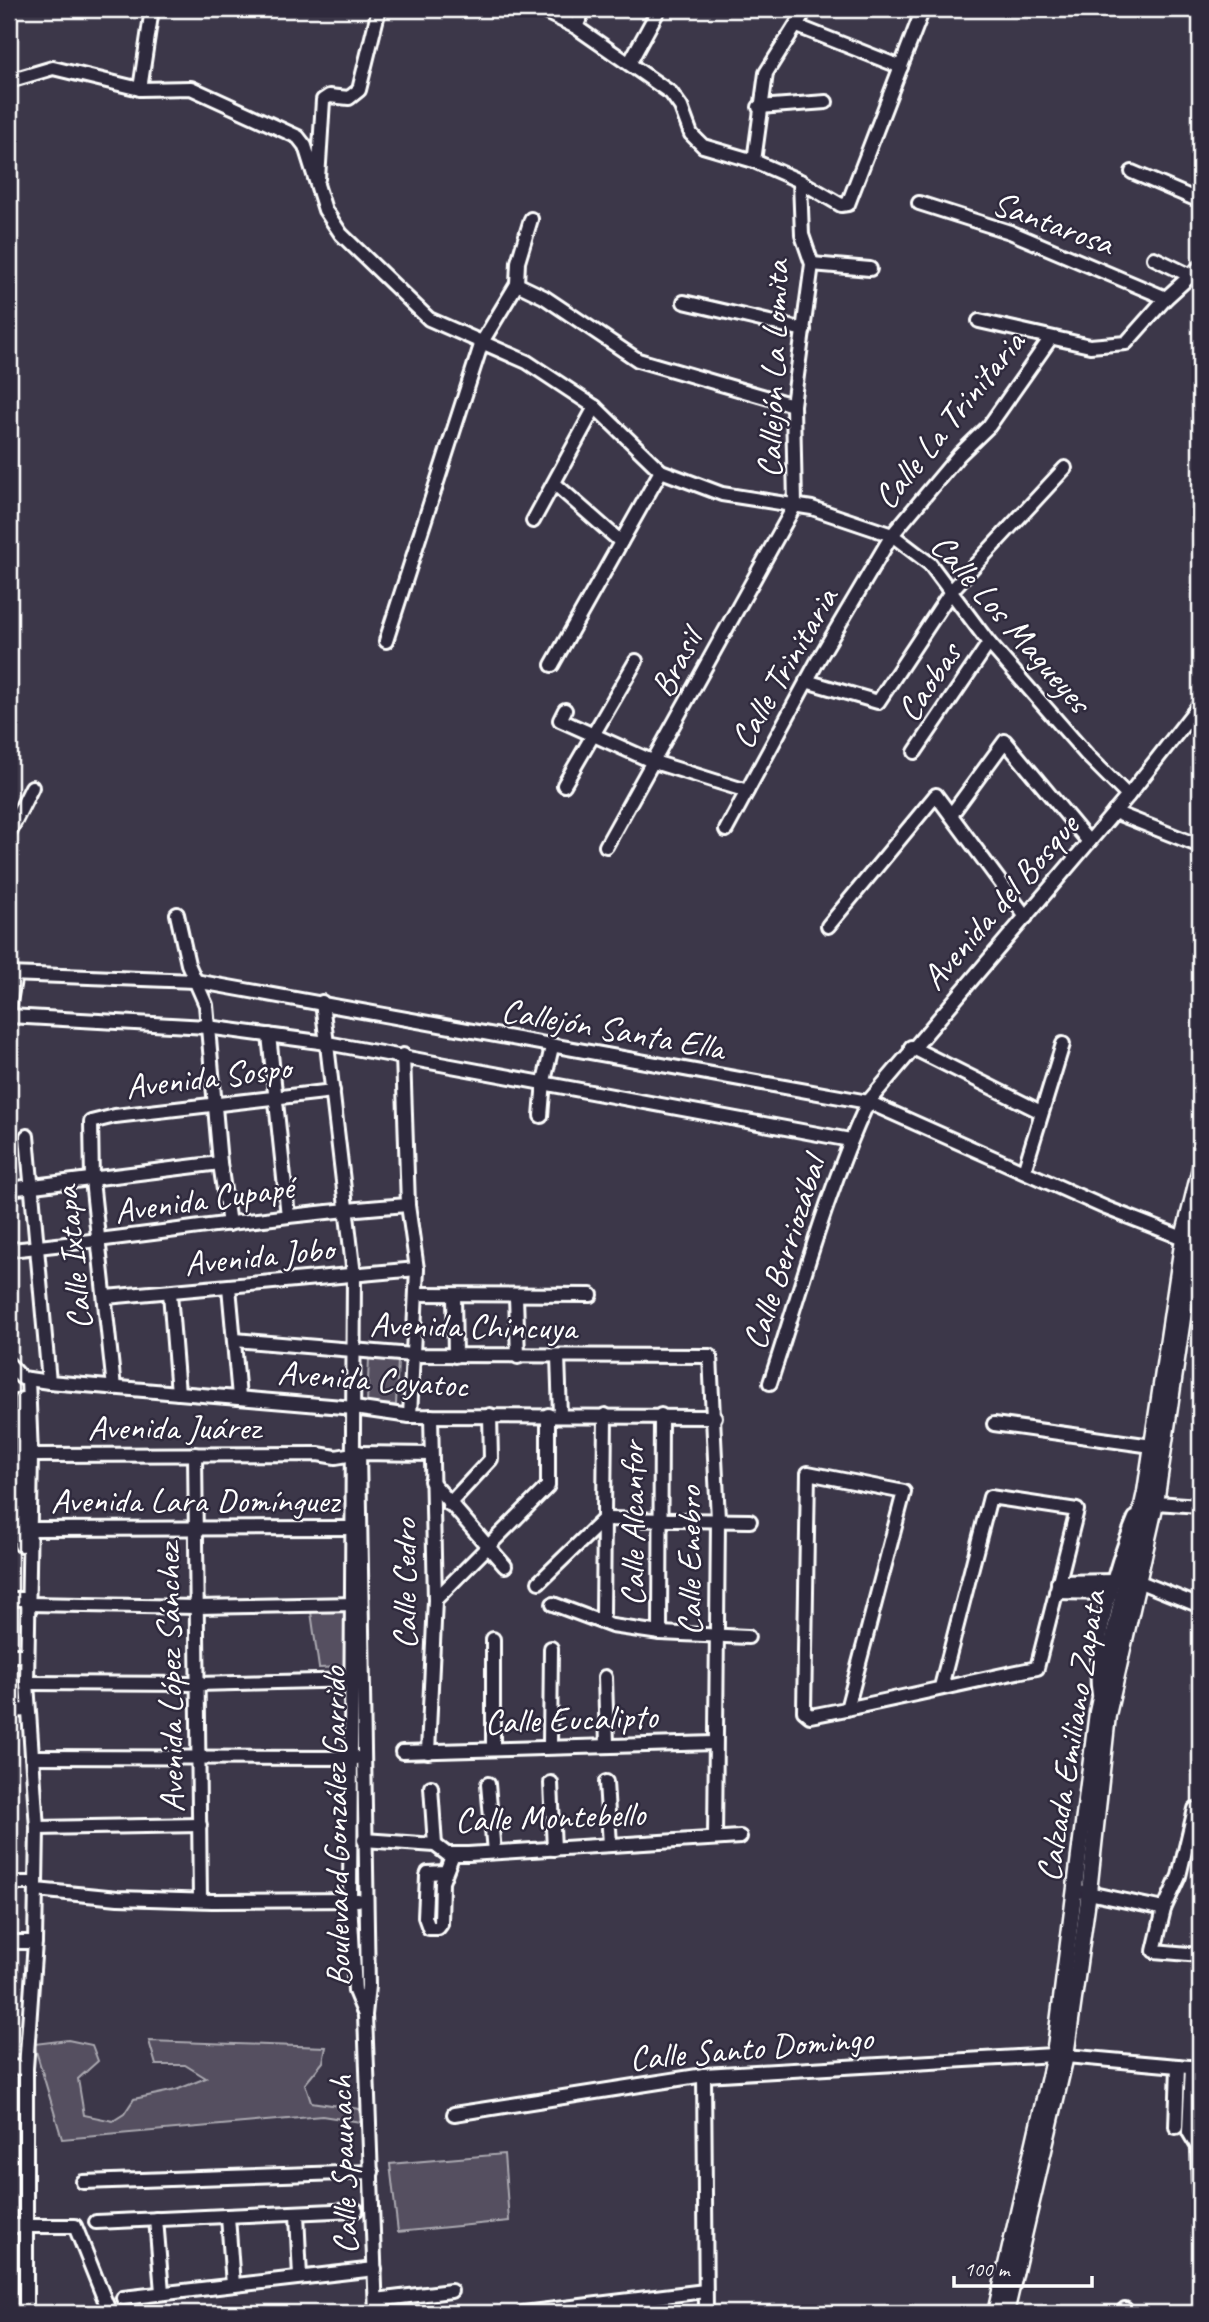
<svg xmlns="http://www.w3.org/2000/svg" width="1209" height="2322" font-family="Caveat,sans-serif">
	<style>
		.green { fill: #555060; stroke: #aaa8b0; stroke-width: 2 }
		.lines { fill: none; stroke-linecap: round; stroke-linejoin: round }
		.minor-casing { stroke: #fff; stroke-width: 18 }
		.major-casing { stroke: #fff; stroke-width: 19 }
		.minor { stroke: #2f2a3d; stroke-width: 12 }
		.major { stroke: #2f2a3d; stroke-width: 14 }
		.labels { text-anchor: middle; dominant-baseline: central; stroke-width: 5; stroke-linejoin: round; paint-order: stroke }
		.street-label { font-size: 35px; fill: #fff; stroke: #2f2a3d }
	</style>
	<rect width="100%" height="100%" fill="#3c3749"/>
	<filter id="ink" filterUnits="userSpaceOnUse"><feTurbulence type="fractalNoise" baseFrequency=".0143" numOctaves="2"/><feDisplacementMap in="SourceGraphic" scale="14" xChannelSelector="R" yChannelSelector="G"/><feConvolveMatrix kernelMatrix="1 2 1 2 8 2 1 2 1" color-interpolation-filters="sRGB"/></filter>
	<g filter="url(#ink)">
		<g class="green">
			<polygon points="369,1358 398,1360 396,1405 367,1403"/>
			<polygon points="311,1612 345,1612 344,1667 319,1668"/>
			<polygon points="68,2040 92,2045 98,2061 78,2079 84,2115 113,2121 124,2114 134,2099 176,2090 206,2078 185,2065 156,2065 149,2041 326,2047 323,2062 305,2084 311,2102 359,2109 361,2122 322,2116 62,2139 34,2044"/>
			<polygon points="504,2154 509,2221 398,2232 390,2164"/>
		</g>
		<g class="lines">
			<g class="minor-casing">
				<g id="minor">
					<polyline points="539,9 576,27 671,93 681,107 691,134 703,146 754,161 800,181 802,235 812,264 793,405 795,505 606,846"/>
					<polyline points="797,26 901,67"/>
					<polyline points="576,27 584,9"/>
					<polyline points="630,62 659,9"/>
					<polyline points="9,81 53,68 140,89 191,88 298,137 305,146 325,210 341,234 429,319 527,362 595,407 661,471 722,494 812,508 892,535 930,564 989,643 1087,755 1128,796"/>
					<polyline points="140,89 152,9"/>
					<polyline points="759,107 826,102"/>
					<polyline points="754,161 766,73 806,9"/>
					<polyline points="1132,172 1200,201"/>
					<polyline points="318,179 323,100 329,96 349,98 359,90 379,9"/>
					<polyline points="800,181 841,205 848,204 923,9"/>
					<polyline points="919,203 1010,232 1166,298"/>
					<polyline points="1154,258 1191,276"/>
					<polyline points="812,264 870,269"/>
					<polyline points="517,284 544,297 638,360 793,405"/>
					<polyline points="684,302 804,330"/>
					<polyline points="979,321 1090,346 1126,343 1166,298 1200,267"/>
					<polyline points="555,484 621,542"/>
					<polyline points="533,521 595,407"/>
					<polyline points="386,641 482,342 517,284 518,262 531,219"/>
					<polyline points="552,665 661,471"/>
					<polyline points="806,681 878,702 952,590 1065,468"/>
					<polyline points="565,710 560,720 654,762 747,791"/>
					<polyline points="915,752 989,643"/>
					<polyline points="564,785 636,661"/>
					<polyline points="1114,812 1200,846"/>
					<polyline points="951,815 1005,741 1089,842"/>
					<polyline points="726,830 817,662 892,535 959,455 989,426 1050,339"/>
					<polyline points="9,833 32,787"/>
					<polyline points="177,914 188,964 206,1005 220,1163 229,1224"/>
					<polyline points="828,926 936,795 1026,917"/>
					<polyline points="9,974 195,981 868,1102 1106,1208 1183,1238"/>
					<polyline points="322,1002 354,1275 350,1900 355,1991 365,2015"/>
					<polyline points="9,1008 15,974"/>
					<polyline points="9,1016 207,1027 327,1043 850,1140"/>
					<polyline points="269,1035 288,1216"/>
					<polyline points="911,1047 1041,1112"/>
					<polyline points="403,1055 408,1205 417,1269 410,1416"/>
					<polyline points="541,1116 544,1081 552,1047"/>
					<polyline points="27,1136 49,1382"/>
					<polyline points="1024,1171 1063,1044"/>
					<polyline points="9,1189 220,1163"/>
					<path d="M9,1250C142,1237 274,1214 408,1205"/>
					<polyline points="229,1287 239,1397"/>
					<polyline points="170,1293 178,1393"/>
					<polyline points="416,1294 591,1295"/>
					<polyline points="454,1295 455,1356"/>
					<polyline points="516,1296 518,1357"/>
					<polyline points="106,1297 417,1269"/>
					<polyline points="235,1340 412,1355 710,1356 718,1519 715,1838"/>
					<polyline points="558,1356 560,1415"/>
					<polyline points="9,1364 22,1378 49,1382 354,1408 410,1416 715,1417"/>
					<path d="M770,1383C801,1289 826,1192 868,1102L1128,796L1200,704"/>
					<polyline points="114,1388 92,1180 91,1122 115,1116 333,1091"/>
					<polyline points="994,1424 1152,1446"/>
					<polyline points="359,1452 368,1986 365,2015 376,2313"/>
					<polyline points="195,1454 200,1900"/>
					<polyline points="31,1455 318,1454 336,1457 359,1453 431,1454"/>
					<polyline points="431,1481 505,1566"/>
					<polyline points="1156,1503 1200,1506"/>
					<polyline points="449,1504 491,1459 490,1415"/>
					<polyline points="30,1529 357,1528"/>
					<polyline points="21,1545 22,1399"/>
					<polyline points="539,1582 604,1519 750,1521"/>
					<polyline points="1058,1582 1114,1581"/>
					<polyline points="1140,1582 1200,1606"/>
					<polyline points="1056,1592 1111,1593"/>
					<polyline points="9,1599 28,1599"/>
					<polyline points="435,1600 548,1486 548,1415"/>
					<polyline points="28,1604 197,1607 357,1604"/>
					<polyline points="553,1604 612,1626 660,1633 748,1637"/>
					<polyline points="603,1614 605,1415"/>
					<polyline points="660,1633 661,1415"/>
					<polyline points="9,1655 27,1655"/>
					<polyline points="605,1677 607,1745"/>
					<polyline points="27,1683 198,1684 359,1680"/>
					<path d="M1099,1694C1091,1645 1116,1564 1135,1518"/>
					<path d="M847,1709L904,1492L808,1473L804,1711L810,1716C886,1702 961,1683 1037,1668L1077,1510L990,1497L941,1687"/>
					<polyline points="9,1711 28,1710"/>
					<polyline points="550,1746 551,1648"/>
					<polyline points="493,1748 493,1639"/>
					<polyline points="402,1752 715,1743"/>
					<polyline points="428,1752 435,1600 431,1416"/>
					<polyline points="32,1757 357,1758"/>
					<polyline points="606,1782 610,1844"/>
					<polyline points="551,1783 554,1849"/>
					<polyline points="488,1784 494,1852"/>
					<polyline points="431,1787 435,1845"/>
					<polyline points="1195,1809 1179,1876 1164,1909 1154,1951 1200,1955"/>
					<polyline points="37,1828 200,1825"/>
					<polyline points="364,1840 435,1845 447,1854 468,1854 740,1837"/>
					<polyline points="444,1872 428,1873 427,1876 425,1917 429,1928 438,1928 441,1924 442,1882 453,1854"/>
					<polyline points="9,1883 36,1883"/>
					<polyline points="36,1890 118,1898 212,1901 358,1900"/>
					<polyline points="1079,1891 1164,1909"/>
					<polyline points="9,1942 35,1942"/>
					<polyline points="1066,2056 1200,2068"/>
					<polyline points="9,2067 26,2068"/>
					<polyline points="1192,2067 1189,2132 1198,2147 1199,2191"/>
					<polyline points="704,2075 706,2313"/>
					<polyline points="454,2114 704,2075 1054,2055"/>
					<polyline points="1176,2127 1178,2066"/>
					<polyline points="83,2182 372,2172"/>
					<polyline points="297,2214 300,2277"/>
					<polyline points="228,2217 233,2285"/>
					<polyline points="156,2219 162,2292"/>
					<polyline points="96,2222 356,2210"/>
					<polyline points="9,2226 75,2226 110,2313"/>
					<polyline points="123,2298 375,2269"/>
					<polyline points="376,2300 451,2291"/>
					<polyline points="26,2313 26,2068 35,1942 37,1828 27,1683 31,1455 28,1379"/>
					<polyline points="523,2313 705,2291"/>
					<polyline points="1124,2313 1125,2309"/>
				</g>
			</g>
			<g class="major-casing">
				<g id="major">
					<polyline points="995,2313 1054,2055 1097,1712 1145,1492 1183,1238 1200,1168"/>
					<polyline points="1006,2313 1066,2056 1089,1892 1108,1715 1156,1503 1199,1209"/>
				</g>
			</g>
			<use href="#minor" class="minor"/>
			<use href="#major" class="major"/>
		</g>
	</g>
	<g class="labels">
		<g class="street-label">
			<text transform="translate(1053 223) rotate(20)">Santarosa</text>
			<text transform="translate(773 369) rotate(-88)">Callejón La Lomita</text>
			<text transform="translate(949 420) rotate(-51)">Calle La Trinitaria</text>
			<text transform="translate(1011 623) rotate(49)">Calle Los Magueyes</text>
			<text transform="translate(676 663) rotate(-62)">Brasil</text>
			<text transform="translate(784 668) rotate(-60)">Calle Trinitaria</text>
			<text transform="translate(929 682) rotate(-56)">Caobas</text>
			<text transform="translate(1000 902) rotate(-49)">Avenida del Bosque</text>
			<text transform="translate(613 1029) rotate(10)">Callejón Santa Ella</text>
			<text transform="translate(208 1077) rotate(-7)">Avenida Sospo</text>
			<text transform="translate(204 1199) rotate(-8)">Avenida Cupapé</text>
			<text transform="translate(784 1253) rotate(-72)">Calle Berriozábal</text>
			<text transform="translate(259 1256) rotate(-6)">Avenida Jobo</text>
			<text transform="translate(73 1258) rotate(-96)">Calle Ixtapa</text>
			<text transform="translate(473 1326) rotate(1)">Avenida Chincuya</text>
			<text transform="translate(373 1379) rotate(4)">Avenida Coyatoc</text>
			<text x="174" y="1427">Avenida Juárez</text>
			<text x="195" y="1500">Avenida Lara Domínguez</text>
			<text transform="translate(632 1524) rotate(-90)">Calle Alcanfor</text>
			<text transform="translate(689 1561) rotate(-90)">Calle Enebro</text>
			<text transform="translate(404 1584) rotate(-90)">Calle Cedro</text>
			<text transform="translate(170 1678) rotate(-91)">Avenida López Sánchez</text>
			<text transform="translate(571 1719) rotate(-2)">Calle Eucalipto</text>
			<text transform="translate(1071 1736) rotate(-81)">Calzada Emiliano Zapata</text>
			<text transform="translate(550 1817) rotate(-2)">Calle Montebello</text>
			<text transform="translate(336 1827) rotate(-91)">Boulevard González Garrido</text>
			<text transform="translate(751 2048) rotate(-5)">Calle Santo Domingo</text>
			<text transform="translate(343 2165) rotate(-92)">Calle Spaunach</text>
		</g>
	</g>
	<rect width="1209" height="2322" fill="none" stroke="#2f2a3d" stroke-width="35"/>
	<rect x="18" y="18" width="1174" height="2287" fill="none" stroke="#fff" stroke-width="2.5" filter="url(#ink)"/>
	<path d="M954 2276v10h138v-10" fill="none" stroke="#ffffff" stroke-width="3.5"/>
	<text x="964" y="2276" font-size="21" fill="#ffffff" stroke="#2f2a3d" stroke-width="5" paint-order="stroke">100 m</text>
</svg>
